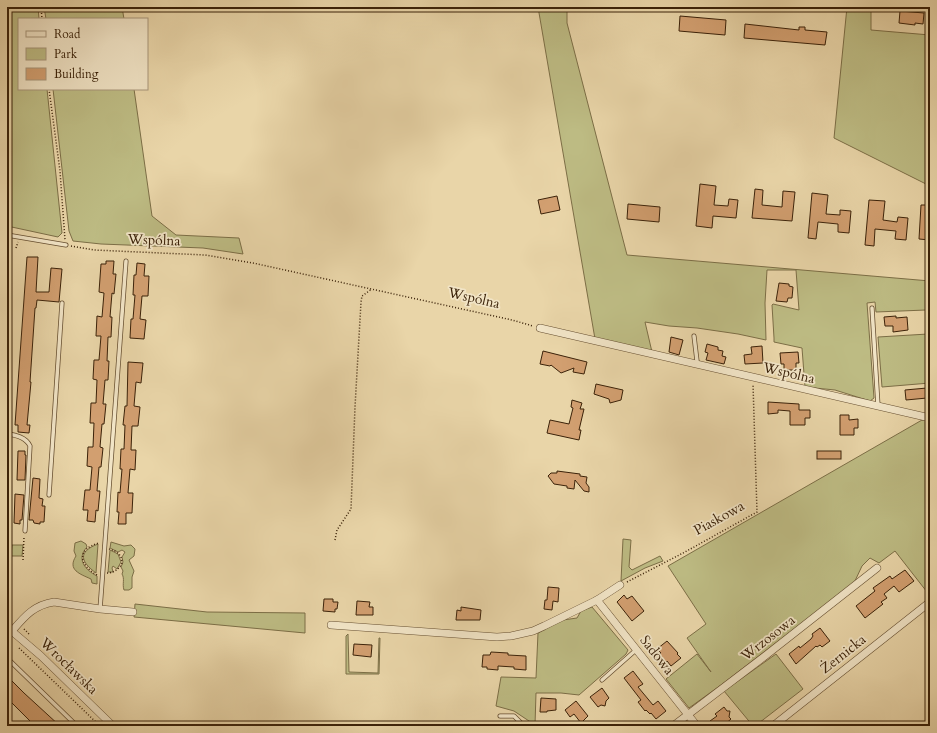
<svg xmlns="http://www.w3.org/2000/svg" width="937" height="733" font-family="Cardo,serif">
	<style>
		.green { fill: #bdbb83; stroke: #7c6e46 }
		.building { fill: #d29f70; stroke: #3b2209 }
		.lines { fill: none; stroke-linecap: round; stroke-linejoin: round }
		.service-casing { stroke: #664f31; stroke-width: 5 }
		.minor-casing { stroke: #664f31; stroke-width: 8 }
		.path { stroke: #3b2209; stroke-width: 1.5; stroke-dasharray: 1 2; stroke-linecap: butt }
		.service { stroke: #f1e4c6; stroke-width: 3.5 }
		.minor { stroke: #f1e4c6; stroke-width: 7 }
		.labels { text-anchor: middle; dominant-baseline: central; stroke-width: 3.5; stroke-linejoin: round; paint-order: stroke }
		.street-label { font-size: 14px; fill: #3b2209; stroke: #f1e4c6 }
	</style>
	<rect width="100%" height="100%" fill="#e9d5a8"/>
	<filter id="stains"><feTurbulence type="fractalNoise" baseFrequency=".005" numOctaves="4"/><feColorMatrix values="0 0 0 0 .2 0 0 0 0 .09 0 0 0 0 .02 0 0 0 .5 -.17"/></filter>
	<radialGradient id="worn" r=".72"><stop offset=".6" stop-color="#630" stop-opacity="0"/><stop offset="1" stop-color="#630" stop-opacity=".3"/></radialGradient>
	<g class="green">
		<polygon points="7,7 38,7 39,19 19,19 19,89 47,89 62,233 58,237 7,226"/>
		<polygon points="44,7 122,7 124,19 46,19"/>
		<polygon points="538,7 567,7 567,23 627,255 930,281 930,345 929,334 928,334 930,383 882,387 878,337 928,334 926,310 876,312 875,302 867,303 874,398 870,401 835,390 805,387 802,348 774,342 774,338 772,305 773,304 799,310 796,270 767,270 765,303 766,340 738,334 697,328 669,326 645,322 652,352 595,339"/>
		<polygon points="847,7 871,7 871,30 930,35 930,186 834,138"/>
		<polygon points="53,89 134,89 152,216 176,235 239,238 243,254 203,248 101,244 73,241 69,231"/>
		<polygon points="922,420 930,421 930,590 927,592 895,551 879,563 870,558 862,566 854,583 721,685 689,708 666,679 697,654 711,672 687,638 706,624 668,566"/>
		<polygon points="623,539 631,540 629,567 632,570 660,556 663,561 645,568 621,581"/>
		<path d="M81,541L86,544L87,547C76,559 85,570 97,576V584L92,583L91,579C80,574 67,570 76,556L74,551L75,543Z"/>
		<path d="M111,542L124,546L131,545L135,549L134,556L129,560L134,571L132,577V588L129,590H124C122,584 125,579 122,574L123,571L121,567L123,562L122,557L125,552L122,550L118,552L110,548Z"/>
		<path d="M98,544L96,573C81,562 77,552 98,544Z"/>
		<polygon points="12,545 23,545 22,556 11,556"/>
		<polygon points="110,550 118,554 121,562 117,569 113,566 112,568 113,572 108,572"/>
		<polygon points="135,604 207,612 305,613 305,633 134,617"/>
		<polygon points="592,607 628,650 626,654 579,695 561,693 536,693 535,725 514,711 496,706 501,677 536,678 538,633 563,620 577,618 581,611"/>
		<polygon points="348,634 349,672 378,673 379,638 380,638 379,674 346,674 346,636"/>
		<polygon points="776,654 803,689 755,726 753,726 724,691"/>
	</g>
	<g class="building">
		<polygon points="900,11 924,13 923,24 915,23 915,25 899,23"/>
		<polygon points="680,16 726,20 725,35 679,31"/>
		<polygon points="745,24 799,30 799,27 805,27 805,30 827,32 825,45 744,38"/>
		<polygon points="700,184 716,186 714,205 728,206 729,199 738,200 736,218 713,216 712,228 696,226"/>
		<polygon points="755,189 763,190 762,205 782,207 783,191 795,192 792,221 752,218"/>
		<polygon points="812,193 828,195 826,214 840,215 840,210 851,211 849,233 838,232 838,224 818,222 816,239 808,238"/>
		<polygon points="557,196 560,210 541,214 538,200"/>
		<polygon points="869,200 885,201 883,220 897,222 898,217 908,218 906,240 895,239 896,231 875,229 874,246 865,245"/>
		<polygon points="628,204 660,207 659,222 627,219"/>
		<polygon points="921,205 930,205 930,240 919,239"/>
		<polygon points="27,257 38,257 36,292 49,292 51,268 62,269 59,302 37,300 36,308 35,308 30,382 31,382 27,425 30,425 29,433 18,432 18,425 15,425"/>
		<polygon points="106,261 114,261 113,274 116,274 114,294 112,293 110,317 112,317 111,337 108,337 107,361 109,361 108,380 105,380 103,404 106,404 104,424 102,424 100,447 103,448 101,467 99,467 97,491 100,491 98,511 96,510 95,522 87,521 88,510 83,510 85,490 90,490 92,467 87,466 88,447 93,447 94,423 90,423 91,403 96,403 97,380 93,379 94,360 99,360 101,336 96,336 97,316 102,317 104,293 99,292 101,264 106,264"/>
		<polygon points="137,263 145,264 144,276 149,276 148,296 142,296 140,319 146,320 144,339 130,338 131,319 133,319 135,295 133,295 134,275 136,275"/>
		<polygon points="779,283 789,284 789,286 793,287 792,298 788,298 787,302 776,301"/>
		<polygon points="896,316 896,318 907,317 908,330 893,332 893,326 885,326 884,317"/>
		<polygon points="671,337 683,340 679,355 669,352"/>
		<polygon points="707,344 718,347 718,350 723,351 722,356 726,357 724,364 706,360 708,353 705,352"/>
		<polygon points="762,346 763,363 745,364 744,355 752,354 751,347"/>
		<polygon points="543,351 587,362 584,374 573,372 574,368 561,373 551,365 550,366 540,364"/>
		<polygon points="798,352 799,363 796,363 796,370 784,370 784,364 781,364 780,353"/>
		<polygon points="128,362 143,363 141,383 136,382 134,406 140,407 138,426 132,426 131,450 136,450 135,470 130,469 128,493 133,493 132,513 126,513 126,524 118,524 119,512 117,512 118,492 120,493 122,469 120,469 121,449 124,449 125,425 123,425 125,406 127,406"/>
		<polygon points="596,384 623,390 621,400 610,403 609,399 594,394"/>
		<polygon points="927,388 927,398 906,400 905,390"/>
		<polygon points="572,400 582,403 580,409 584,409 579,430 581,430 579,440 547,433 550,420 569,424 573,408 571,407"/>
		<polygon points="768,402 799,404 799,410 810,410 810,418 805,418 805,425 790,425 790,411 778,410 778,413 768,414"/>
		<polygon points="840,415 849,415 849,420 858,419 858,428 854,428 854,435 840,435"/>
		<polygon points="18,451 25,451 25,455 26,455 25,480 17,480"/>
		<rect x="817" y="451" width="24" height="8"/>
		<polygon points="557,471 580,474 580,476 587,477 586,483 589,487 589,492 584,491 575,480 574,489 567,488 567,486 554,484 548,476 551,473 557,473"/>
		<polygon points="33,478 40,479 39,498 43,499 42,506 45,506 44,522 40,522 40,524 34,523 33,520 29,520"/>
		<polygon points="15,494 24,495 22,520 20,520 20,524 14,523"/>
		<polygon points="905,570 914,581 899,592 894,586 884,594 887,598 881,602 883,604 865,618 856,606 875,591 873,588 890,576 892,579"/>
		<polygon points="548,587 559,588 558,602 553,601 552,610 544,609 545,600 547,600"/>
		<polygon points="624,595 627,599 632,596 644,611 632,621 617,602"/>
		<polygon points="324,599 333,599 333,602 338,602 337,609 335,609 335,612 323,611"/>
		<polygon points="357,601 370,602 369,607 373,607 373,615 356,615"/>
		<polygon points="461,607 481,610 480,620 456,620 457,610 461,611"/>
		<polygon points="820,628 830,641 822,647 820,645 817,647 816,646 796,664 789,654 799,646 800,648 811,639 813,636 812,634"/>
		<polygon points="667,641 678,653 677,654 681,658 671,666 667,661 665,663 659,655 661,653 657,649"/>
		<polygon points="354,644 372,645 371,657 353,655"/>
		<polygon points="491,652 508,653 508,655 526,656 526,670 514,669 514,667 498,666 498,670 487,669 487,667 482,667 483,655 490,655"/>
		<polygon points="633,671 643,684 638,687 653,705 658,701 666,711 656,719 651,713 650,714 646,710 645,711 638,702 641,700 624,678"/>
		<polygon points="11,680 24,693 60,726 35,726 7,698 7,685"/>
		<polygon points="602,688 609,698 606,701 605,706 601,705 598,707 590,697"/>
		<polygon points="541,698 556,699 556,710 547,711 547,712 540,712"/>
		<polygon points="576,701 588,716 581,723 574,714 570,717 565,710"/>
		<polygon points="724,707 727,711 730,711 729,717 731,719 723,726 714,726 710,721 717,716 715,714"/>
	</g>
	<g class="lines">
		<g class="service-casing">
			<g id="service">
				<polyline points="7,235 66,245"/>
				<polyline points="872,308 878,406"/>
				<polyline points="694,336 697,361 696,364"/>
				<path d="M7,434C16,435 26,437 30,446L25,531"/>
				<polyline points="49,495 62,303"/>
				<polyline points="100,609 126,261"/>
				<polyline points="7,658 77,726"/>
				<polyline points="602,680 637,649"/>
				<polyline points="500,716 514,716 524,726"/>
			</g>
		</g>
		<g class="minor-casing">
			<g id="minor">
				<polyline points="540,328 930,418"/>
				<polyline points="597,600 697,726"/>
				<polyline points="331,625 497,637 511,636 533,631 544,626 597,600 620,585"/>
				<polyline points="7,627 41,656 113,726"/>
				<path d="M12,631C25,616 34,605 54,602L100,609L133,612"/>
				<polyline points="673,726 765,656 877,568"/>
				<polyline points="773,726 930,602"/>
			</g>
		</g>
		<g class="path">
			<polyline points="41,7 42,19"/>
			<polyline points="49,89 60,171 65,240"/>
			<polyline points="71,246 94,250 205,255 253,263 512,320 533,326"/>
			<polyline points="16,248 18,242"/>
			<polyline points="335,540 337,530 351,509 355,407 361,302 362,296 372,289"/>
			<polyline points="23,560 24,537"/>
			<path d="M107,573C114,573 119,569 122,563C122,555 117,551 109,549"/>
			<path d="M97,575C79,565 76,549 99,543"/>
			<polyline points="627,582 685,552 757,512 753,384"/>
			<polyline points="7,617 12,619"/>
			<polyline points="24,629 30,635"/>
			<polyline points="19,648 100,726"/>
		</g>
		<use href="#service" class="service"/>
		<use href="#minor" class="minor"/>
	</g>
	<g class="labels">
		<g class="street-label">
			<text transform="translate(154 240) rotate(2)">Wspólna</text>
			<text transform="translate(474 298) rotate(13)">Wspólna</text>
			<text transform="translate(789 373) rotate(13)">Wspólna</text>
			<text transform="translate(719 518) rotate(-29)">Piaskowa</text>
			<text transform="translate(768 638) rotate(-38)">Wrzosowa</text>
			<text transform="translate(843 654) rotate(-38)">Żernicka</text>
			<text transform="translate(657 655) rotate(52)">Sadowa</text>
			<text transform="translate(69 666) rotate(44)">Wrocławska</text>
		</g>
	</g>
	<rect width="937" height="733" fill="none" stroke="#e9d5a8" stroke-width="24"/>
	<rect x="8" y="8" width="921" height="717" fill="none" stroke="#3b2209" stroke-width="2"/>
	<rect x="12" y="12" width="913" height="709" fill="none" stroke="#3b2209"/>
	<rect x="18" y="18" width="130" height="72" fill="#f1e4c6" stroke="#a8967a"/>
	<rect x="26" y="31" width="20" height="6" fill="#f1e4c6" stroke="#a8967a"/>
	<text x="54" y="38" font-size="12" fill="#3b2209">Road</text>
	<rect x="26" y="48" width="20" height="12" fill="#bdbb83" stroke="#a8967a"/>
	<text x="54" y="58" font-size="12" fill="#3b2209">Park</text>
	<rect x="26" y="68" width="20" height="12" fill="#d29f70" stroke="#a8967a"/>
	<text x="54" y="78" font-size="12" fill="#3b2209">Building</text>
	<rect width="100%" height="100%" filter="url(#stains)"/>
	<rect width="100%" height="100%" fill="url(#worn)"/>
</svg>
